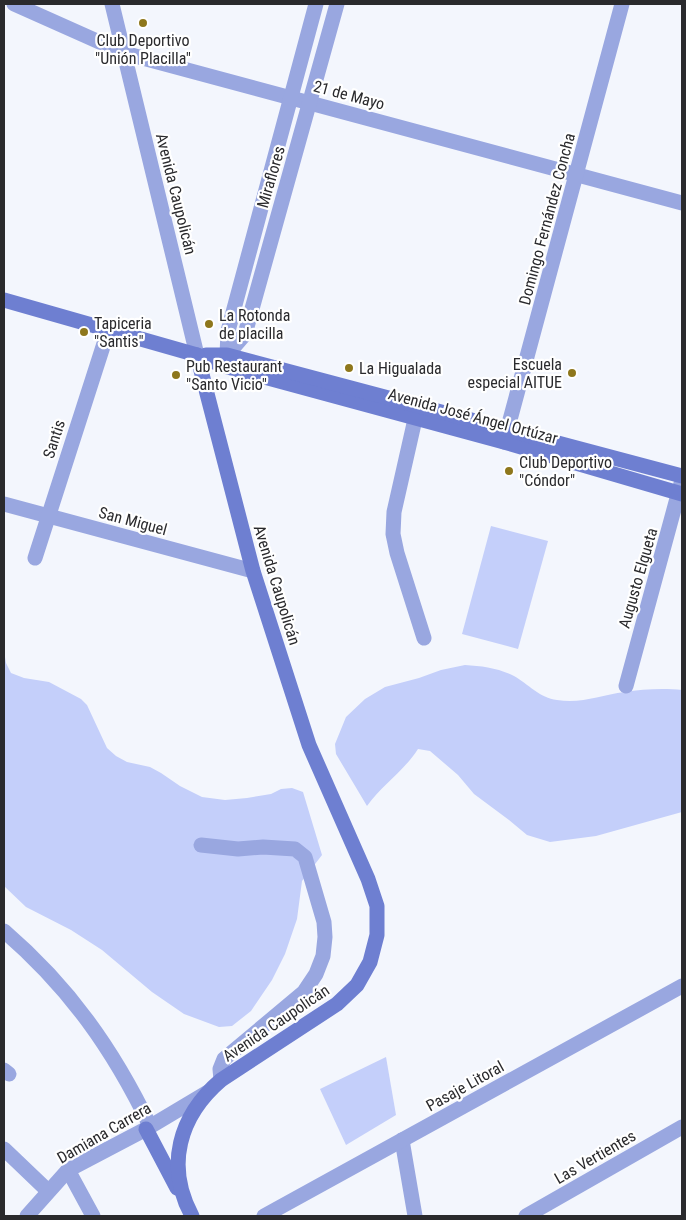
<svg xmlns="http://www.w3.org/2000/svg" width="686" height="1220" font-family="'Roboto Condensed',sans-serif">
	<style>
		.green { fill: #c4cffa }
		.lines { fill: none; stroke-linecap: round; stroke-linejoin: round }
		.street { stroke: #99a7e0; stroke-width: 15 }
		.secondary { stroke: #6e7fd1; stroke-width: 15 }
		.poi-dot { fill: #8e771c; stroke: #fff; stroke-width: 2 }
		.labels { text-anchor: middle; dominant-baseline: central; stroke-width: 4.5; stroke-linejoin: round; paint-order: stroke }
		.poi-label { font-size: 16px; fill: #2a2a2d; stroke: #fff; text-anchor: start }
		.street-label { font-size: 16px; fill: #2a2a2d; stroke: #fff }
	</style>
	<rect width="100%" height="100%" fill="#f3f6fd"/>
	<g class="green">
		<polygon points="491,526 548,541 518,649 462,634"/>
		<polygon points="4,651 6,663 11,673 24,678 49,682 81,699 87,705 107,748 116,756 127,762 150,767 161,773 180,786 202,797 225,800 247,798 271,794 281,789 292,788 303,792 322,855 302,881 297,919 285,954 272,980 251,1011 232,1026 219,1027 184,1014 152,992 102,950 71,930 26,907 4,886"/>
		<path d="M465,665C482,666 498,668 514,676C528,684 540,698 557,700C582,704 600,695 625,692C642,689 665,688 682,690V812L596,836L550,842L527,835L509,820L474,794L458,775L430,751L418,749C404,771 382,785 367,806L336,754L335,744L346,717L365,699L385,687L419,678L441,670Z"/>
		<polygon points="386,1057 396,1115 346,1145 320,1089"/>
	</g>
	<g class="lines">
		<g class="street">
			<polyline points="14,4 124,53 682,203"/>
			<polyline points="112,4 197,355"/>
			<polyline points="227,355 245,334 337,4"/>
			<polyline points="224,366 227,355 228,331 316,4"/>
			<polyline points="418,406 394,512 393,534 397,553 424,638"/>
			<polyline points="504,442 622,4"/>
			<polyline points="4,504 253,571"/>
			<polyline points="35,558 108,331"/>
			<polyline points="626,686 682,480"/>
			<polyline points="201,845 238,849 263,847 295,849 305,857 324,922 325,937 323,956 316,974 304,992 224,1059 220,1069 221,1080"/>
			<path d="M4,931C69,987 113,1049 150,1126"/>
			<polyline points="4,1070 9,1074"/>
			<polyline points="402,1140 415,1216"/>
			<polyline points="4,1149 48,1191"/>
			<polyline points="68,1170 93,1216"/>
			<polyline points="27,1216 68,1170 146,1129 208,1092"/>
			<polyline points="264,1216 682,986"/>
			<polyline points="526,1216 682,1127"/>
		</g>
		<g class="secondary">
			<polyline points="4,300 197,355 224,366 504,442 682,494"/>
			<polyline points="206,355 227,355 238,358 682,476"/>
			<polyline points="146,1129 177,1188"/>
			<path d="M192,1216C165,1166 179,1116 221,1080L337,1004L357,985L370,962L377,935V906L368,879L309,745L253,571L197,355"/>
		</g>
	</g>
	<g class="poi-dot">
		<circle cx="143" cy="23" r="5"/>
		<circle cx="209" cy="324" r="5"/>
		<circle cx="84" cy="332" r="5"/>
		<circle cx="349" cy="368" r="5"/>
		<circle cx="572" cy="373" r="5"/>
		<circle cx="176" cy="375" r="5"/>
		<circle cx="509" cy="471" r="5"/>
	</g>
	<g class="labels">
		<g class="poi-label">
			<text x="143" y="40" text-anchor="middle">Club Deportivo<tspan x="143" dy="18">"Unión Placilla"</tspan></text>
			<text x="219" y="315">La Rotonda<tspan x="219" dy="18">de placilla</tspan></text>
			<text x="94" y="323">Tapiceria<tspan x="94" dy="18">"Santis"</tspan></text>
			<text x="562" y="364" text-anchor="end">Escuela<tspan x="562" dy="18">especial AITUE</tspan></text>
			<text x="186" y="366">Pub Restaurant<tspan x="186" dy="18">"Santo Vicio"</tspan></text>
			<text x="359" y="368">La Higualada</text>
			<text x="519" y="462">Club Deportivo<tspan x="519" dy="18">"Cóndor"</tspan></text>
		</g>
		<g class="street-label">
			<text transform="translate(349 95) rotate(15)">21 de Mayo</text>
			<text transform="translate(271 177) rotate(-74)">Miraflores</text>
			<text transform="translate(176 194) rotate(76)">Avenida Caupolicán</text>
			<text transform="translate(547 219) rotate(-75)">Domingo Fernández Concha</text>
			<text transform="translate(473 416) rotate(15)">Avenida José Ángel Ortúzar</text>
			<text transform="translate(54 439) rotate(-72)">Santis</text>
			<text transform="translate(133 521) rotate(15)">San Miguel</text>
			<text transform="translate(638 578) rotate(-74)">Augusto Elgueta</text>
			<text transform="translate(277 585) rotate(73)">Avenida Caupolicán</text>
			<text transform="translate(276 1023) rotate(-34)">Avenida Caupolicán</text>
			<text transform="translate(465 1086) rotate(-29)">Pasaje Litoral</text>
			<text transform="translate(104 1133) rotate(-30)">Damiana Carrera</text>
			<text transform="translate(595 1157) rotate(-30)">Las Vertientes</text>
		</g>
	</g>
	<rect width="686" height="1220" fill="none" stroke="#2a2a2d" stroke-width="10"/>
</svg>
